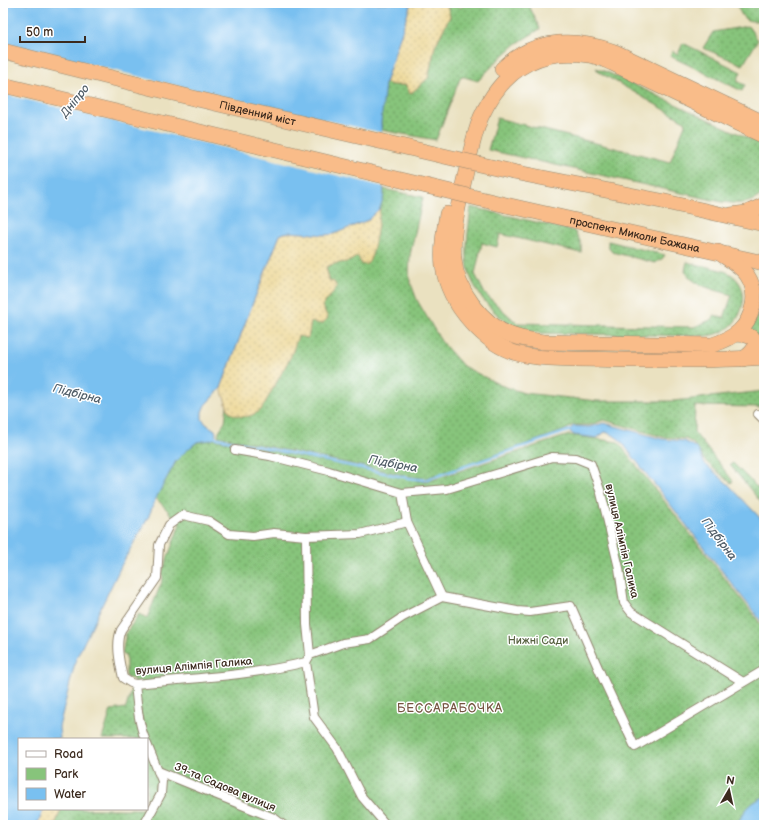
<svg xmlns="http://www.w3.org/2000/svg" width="767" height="828" font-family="'Balsamiq Sans',sans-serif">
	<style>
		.green { fill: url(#green-dots); stroke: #61774c }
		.sand { fill: url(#sand-dots); stroke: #94825e }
		.water { fill: #79c0f0; stroke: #5a7587 }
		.pier { fill: #eae1c0 }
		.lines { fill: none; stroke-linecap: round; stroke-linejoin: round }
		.stream { stroke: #79c0f0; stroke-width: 2.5 }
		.street-casing { stroke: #92866f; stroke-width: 10 }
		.highway-casing { stroke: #92866f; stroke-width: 16 }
		.street { stroke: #fff; stroke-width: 8 }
		.highway { stroke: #f9bc89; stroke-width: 15 }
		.highway-bridge-casing { stroke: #92866f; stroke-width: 16; stroke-linecap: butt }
		.highway-bridge { stroke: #f9bc89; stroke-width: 15 }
		.labels { text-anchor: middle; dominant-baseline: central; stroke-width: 3; stroke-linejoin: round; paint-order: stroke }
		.street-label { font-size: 11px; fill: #3b2a1e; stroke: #fff }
		.park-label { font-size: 11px; fill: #56603f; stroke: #fff }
		.water-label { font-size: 12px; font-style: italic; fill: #515e68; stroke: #fff }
		.neighbourhood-label { font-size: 12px; letter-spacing: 1px; fill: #765441; stroke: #fff }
	</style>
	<defs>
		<pattern id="green-dots" width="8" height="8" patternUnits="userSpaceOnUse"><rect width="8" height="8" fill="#87c47b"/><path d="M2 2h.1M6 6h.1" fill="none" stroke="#709f64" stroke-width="1.8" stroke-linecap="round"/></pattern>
		<pattern id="sand-dots" width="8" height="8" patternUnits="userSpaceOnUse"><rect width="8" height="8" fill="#eeda9e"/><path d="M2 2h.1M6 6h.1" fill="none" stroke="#cdbb88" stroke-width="1.8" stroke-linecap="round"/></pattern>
	</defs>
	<rect width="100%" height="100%" fill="#fff"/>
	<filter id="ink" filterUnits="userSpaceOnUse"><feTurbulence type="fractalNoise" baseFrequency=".025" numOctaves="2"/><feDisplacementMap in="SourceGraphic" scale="8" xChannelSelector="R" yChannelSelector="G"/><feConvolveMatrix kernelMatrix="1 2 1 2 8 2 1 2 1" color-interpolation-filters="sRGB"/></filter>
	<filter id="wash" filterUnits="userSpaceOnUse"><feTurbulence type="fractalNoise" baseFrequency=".012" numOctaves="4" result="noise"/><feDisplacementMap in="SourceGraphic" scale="16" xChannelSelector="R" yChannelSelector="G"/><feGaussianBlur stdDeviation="0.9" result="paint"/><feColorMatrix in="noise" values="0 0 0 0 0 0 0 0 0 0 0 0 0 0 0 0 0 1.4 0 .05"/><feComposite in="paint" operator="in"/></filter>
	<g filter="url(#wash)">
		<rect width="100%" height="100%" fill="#eae1c0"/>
		<g class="green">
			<polygon points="450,3 454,3 461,8 465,3 528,3 540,29 516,44 498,60 478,81 461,76 436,140 381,130 381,110 385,83 394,85 406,85 410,94 428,78 435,46 450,16 447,4"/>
			<path d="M736,3H756L764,7V20C745,23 743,20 736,3Z"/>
			<polygon points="748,26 758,40 743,65 703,48 713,32"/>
			<polygon points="683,43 741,72 737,81 745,85 742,91 670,56 672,51 678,54"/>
			<path d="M596,68L609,73L763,145L764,147V192C752,205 739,204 722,202L488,150L497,118L670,162L686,122L599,72Z"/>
			<path d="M383,189L423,197L410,255L409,278L417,300L441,341L463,366L500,385L524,393L598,401H674L764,391V404L759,407L695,406L694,432L733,481L731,483L705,461L694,444L686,439L663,437L604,420L590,425H572L569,428L560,432L449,471L425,478L413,477L218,436L219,431L225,422L227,405L229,412L311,322L328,318L322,306L336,284L329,280L326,267C336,261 346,264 357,256L359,257C367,239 384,208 383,189Z"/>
			<path d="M471,207L574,231C580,239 582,244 581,253L500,234L497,247L482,243L475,274L485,294L517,323L694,327L713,319L714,315L724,318L732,295C717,290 691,286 685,270L687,262C697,265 721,269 729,273C753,287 744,320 724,331C718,334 711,335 706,336L540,333C534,332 527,331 522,329C498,321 476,296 469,272C464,255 469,225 471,207Z"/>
			<polygon points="608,241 665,255 662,259 655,263 612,252 608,247"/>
			<path d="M759,285L764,287V351H759L750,330C759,315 763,303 759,285Z"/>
			<path d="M569,435L618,442L764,628V825H55L61,809H147V739H102L111,710L126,708L134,679L126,678V655L122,654L126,633L139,614L147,618L163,579L162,573L180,524L156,498C167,479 176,454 196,443C201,440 208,441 214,439L426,482Z"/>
			<polygon points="733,463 764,494 764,506 730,465"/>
		</g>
		<g class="sand">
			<polygon points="411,3 446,3 450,16 435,46 428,78 410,94 406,85 394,85 385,83"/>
			<path d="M380,208C379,217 374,260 367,264C366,265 363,264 361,264L359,258L357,256C349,265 336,261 326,267L329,280L334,282L337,287L322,306L328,318L322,324L311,322L308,338L298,336L291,356L261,410C249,418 242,419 229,412L221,388L252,305L280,235L284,233L297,232L325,235L368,220Z"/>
			<polygon points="44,809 61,809 55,825 37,825"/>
		</g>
		<g class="water">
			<polygon points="3,3 411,3 385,83 381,123 384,196 380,208 368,220 334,234 325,235 290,232 284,233 280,235 252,305 221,388 205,405 202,412 202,419 206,424 215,430 216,434 215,438 211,440 197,442 186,451 176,461 156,498 148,518 123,562 76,659 59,727 60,739 19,739 19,809 44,809 37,825 3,825"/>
			<polygon points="604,423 662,439 684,441 695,447 699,451 704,463 729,485 764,522 764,625 620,440 613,435 605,432 597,438 574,435 569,431 573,426 589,427"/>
			<path d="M764,797V825H737C743,812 750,802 764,797Z"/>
		</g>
		<polygon class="pier" points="3,43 194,90 383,133 385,187 3,94"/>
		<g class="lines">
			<polyline class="stream" points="213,437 408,478 425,480 571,430"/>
		</g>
	</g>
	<g filter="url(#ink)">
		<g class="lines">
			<g class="street-casing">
				<g id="street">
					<polyline points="758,414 764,420"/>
					<polyline points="235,450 270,456 329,471 402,493 447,489 552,457 576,458 591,464 601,493 619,568 624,603 631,612 743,682"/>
					<polyline points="402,493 407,522 442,597"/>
					<path d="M407,522L360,534L306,536L274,533L253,536L229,534L209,521L183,515L169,525L159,545L157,578L121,630C115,644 120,664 123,678L131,683L135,684C192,678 250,676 306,662L310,655L343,643L370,639L403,617L442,597L517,611L530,612L571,606L603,679L635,747L764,670"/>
					<polyline points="306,536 307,624 310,655"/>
					<polyline points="306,662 314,717 337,748 362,797 386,825"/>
					<path d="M135,684C137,702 138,722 145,739"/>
					<polyline points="158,771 274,818 283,825"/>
					<polyline points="144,825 161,794 162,781 147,744"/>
				</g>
			</g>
			<g class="highway-casing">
				<g id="highway">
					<path d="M502,69C534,38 575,38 615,52L764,123"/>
					<polyline points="513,172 661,201 764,224"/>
					<path id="s1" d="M506,205L764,263"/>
					<path d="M447,214C444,231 441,249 443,266C448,304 486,348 524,355C541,359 559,358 576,359C596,359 616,360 637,360C679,360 722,361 764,357"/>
					<polyline points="731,215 746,213 764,205"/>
					<path d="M718,252C728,259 740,265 747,275C753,284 755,294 753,305C748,329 734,338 712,345L543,342C532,340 521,339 511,335C482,324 456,289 454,259C451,232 460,198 466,172C470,154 474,134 481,117C502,71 538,47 589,55C597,56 605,60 612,63L764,136"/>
					<path d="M736,334C740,335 745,334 749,336C764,342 750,355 743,359"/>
				</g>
			</g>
			<use href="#street" class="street"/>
			<use href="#highway" class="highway"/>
			<g class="highway-bridge-casing">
				<g id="highway-bridge">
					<path id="s2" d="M3,51L193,98L513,172"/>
					<polyline points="3,85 506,205"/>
				</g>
			</g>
			<use href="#highway-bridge" class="highway-bridge"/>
		</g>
	</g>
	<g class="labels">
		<g class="street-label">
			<text stroke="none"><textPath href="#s2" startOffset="262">Південний міст</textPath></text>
			<text stroke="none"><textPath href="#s1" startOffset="132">проспект Миколи Бажана</textPath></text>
			<text transform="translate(622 541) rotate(77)">вулиця Алімпія Галика</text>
			<text transform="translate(194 666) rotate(-5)">вулиця Алімпія Галика</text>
			<text transform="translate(225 787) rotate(23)">39-та Садова вулиця</text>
		</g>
		<g class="park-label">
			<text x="538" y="640">Нижні Сади</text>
		</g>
		<g class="water-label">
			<text transform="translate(75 101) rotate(-51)">Дніпро</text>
			<text transform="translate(77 394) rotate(14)">Підбірна</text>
			<text transform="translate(393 464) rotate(11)">Підбірна</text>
			<text transform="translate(719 539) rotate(53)">Підбірна</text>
		</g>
		<g class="neighbourhood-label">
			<text x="450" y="708">БЕССАРАБОЧКА</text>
		</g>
	</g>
	<rect width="767" height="828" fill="none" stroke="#fff" stroke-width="16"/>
	<rect x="18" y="738" width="130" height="72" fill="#ffffff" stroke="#b1aaa5"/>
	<rect x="26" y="751" width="20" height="6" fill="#ffffff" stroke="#b1aaa5"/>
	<text x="54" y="758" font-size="12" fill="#3b2a1e">Road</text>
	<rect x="26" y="768" width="20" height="12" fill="#87c47b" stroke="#b1aaa5"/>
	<text x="54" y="778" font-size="12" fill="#3b2a1e">Park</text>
	<rect x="26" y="788" width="20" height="12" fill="#79c0f0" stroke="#b1aaa5"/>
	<text x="54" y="798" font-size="12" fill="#3b2a1e">Water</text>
	<g transform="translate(729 790) rotate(9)" stroke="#ffffff" stroke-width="3" paint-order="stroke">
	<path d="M0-3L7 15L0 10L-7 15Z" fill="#3b2a1e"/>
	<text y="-6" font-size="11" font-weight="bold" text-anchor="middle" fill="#3b2a1e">N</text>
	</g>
	<path d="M20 36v6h65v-6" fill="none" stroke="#3b2a1e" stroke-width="2"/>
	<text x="26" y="36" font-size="12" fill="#3b2a1e" stroke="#ffffff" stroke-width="3" paint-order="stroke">50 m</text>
</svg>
